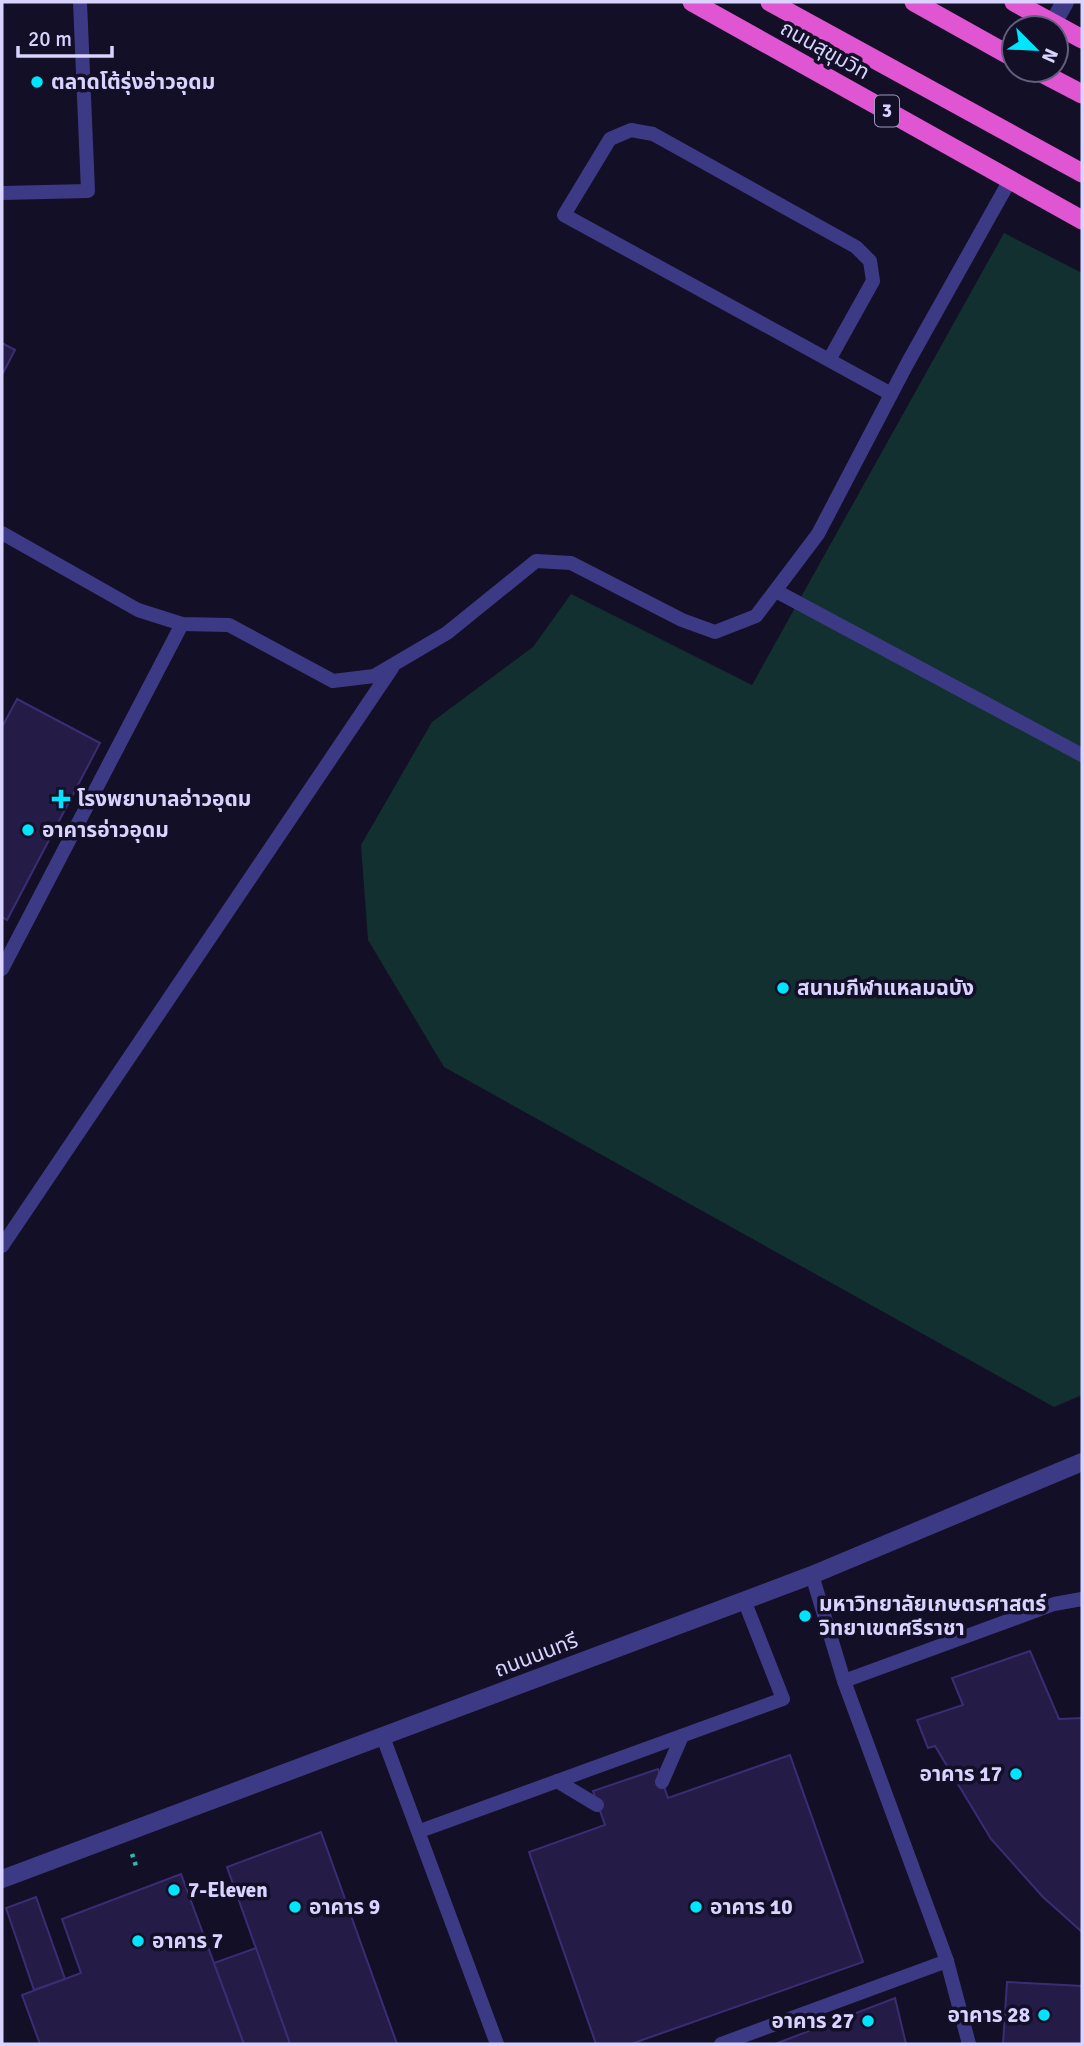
<svg xmlns="http://www.w3.org/2000/svg" width="1084" height="2046" font-family="Signika,'Noto Sans Thai',sans-serif">
	<style>
		.green { fill: #12302f }
		.building { fill: #241b47; stroke: #3b2d73; stroke-width: 2 }
		.lines { fill: none; stroke-linecap: round; stroke-linejoin: round }
		.path { stroke: #2fb8b0; stroke-width: 4.5; stroke-dasharray: 3.5 5; stroke-linecap: butt }
		.service { stroke: #3d3a85; stroke-width: 14 }
		.minor { stroke: #3d3a85; stroke-width: 18 }
		.trunk { stroke: #e055d1; stroke-width: 19 }
		.poi-dot { fill: #00e5ff; stroke: #130f26; stroke-width: 2.5 }
		.labels { text-anchor: middle; dominant-baseline: central; stroke-width: 7; stroke-linejoin: round; paint-order: stroke }
		.shield { fill: #130f26; stroke: #9e99be; stroke-width: 2 }
		.shield-label { font-size: 19px; font-weight: bold; fill: #d9d4ff }
		.street-label { font-size: 21px; fill: #d9d4ff; stroke: #130f26 }
		.poi-label { font-size: 21px; font-weight: bold; fill: #d9d4ff; stroke: #130f26; text-anchor: start }
	</style>
	<rect width="100%" height="100%" fill="#130f26"/>
	<polygon class="green" points="1004,233 1082,273 1082,1395 1054,1407 444,1067 368,940 361,845 432,722 533,647 571,594 752,685"/>
	<g class="building">
		<polygon points="2,343 15,350 2,375"/>
		<polygon points="17,699 100,743 7,920 2,917 2,727"/>
		<polygon points="1030,1651 1059,1719 1082,1718 1082,1932 1043,1897 991,1839 935,1746 928,1748 917,1720 963,1705 952,1678"/>
		<polygon points="790,1755 863,1962 631,2044 596,2044 529,1852 605,1825 593,1791 658,1769 668,1798"/>
		<polygon points="321,1832 397,2044 290,2044 227,1867"/>
		<polygon points="181,1874 244,2044 40,2044 22,1995 81,1973 62,1919"/>
		<polygon points="36,1897 65,1979 34,1990 6,1908"/>
		<polygon points="256,1948 290,2044 244,2044 214,1963"/>
		<polygon points="1007,1982 1082,1986 1082,2044 1003,2044"/>
		<polygon points="895,1998 906,2044 775,2044"/>
	</g>
	<g class="lines">
		<polyline class="path" points="132,1854 136,1866"/>
		<g class="service">
			<polyline points="2,193 88,191 80,2"/>
			<polyline points="829,360 873,281 870,261 856,247 653,134 631,130 610,139 564,215 891,394"/>
			<polyline points="2,533 138,610 182,624 229,625 333,681 374,676 447,633 536,561 571,563 682,620 715,632 756,616 818,534 907,364 1010,180"/>
			<polyline points="776,591 1082,755"/>
			<polyline points="2,969 182,624"/>
			<polyline points="2,1246 392,668"/>
			<polyline points="812,1575 844,1681 947,1961 969,2044"/>
			<polyline points="844,1681 1054,1604 1082,1599"/>
			<polyline points="383,1737 497,2044"/>
			<polyline points="557,1781 597,1805"/>
			<polyline points="662,1782 682,1736"/>
			<polyline points="420,1831 783,1699 744,1600"/>
			<polyline points="721,2044 947,1961"/>
		</g>
		<g class="minor">
			<polyline points="1053,23 1065,2"/>
			<polyline points="2,1879 812,1575 1082,1462"/>
		</g>
		<g class="trunk">
			<polyline points="692,2 1082,220"/>
			<polyline points="770,2 1082,173"/>
			<polyline points="914,2 1014,58"/>
			<polyline points="1014,2 1082,39"/>
			<polyline points="1036,70 1082,94"/>
		</g>
	</g>
	<g class="poi-dot">
		<circle cx="37" cy="82" r="7"/>
		<path d="M57.5 788.5h7v7h7v7h-7v7h-7v-7h-7v-7h7z"/>
		<circle cx="28" cy="830" r="7"/>
		<circle cx="783" cy="988" r="7"/>
		<circle cx="805" cy="1616" r="7"/>
		<circle cx="1016" cy="1774" r="7"/>
		<circle cx="174" cy="1890" r="7"/>
		<circle cx="295" cy="1907" r="7"/>
		<circle cx="696" cy="1907" r="7"/>
		<circle cx="138" cy="1941" r="7"/>
		<circle cx="1044" cy="2015" r="7"/>
		<circle cx="868" cy="2021" r="7"/>
	</g>
	<g class="labels">
		<rect class="shield" x="875" y="95.5" width="24" height="31" rx="5"/>
		<g class="shield-label">
			<text x="887" y="111">3</text>
		</g>
		<g class="street-label">
			<text transform="translate(825 50) rotate(29)">ถนนสุขุมวิท</text>
			<text transform="translate(536 1655) rotate(-21)">ถนนนนทรี</text>
		</g>
		<g class="poi-label">
			<text x="51" y="82">ตลาดโต้รุ่งอ่าวอุดม</text>
			<text x="77" y="799">โรงพยาบาลอ่าวอุดม</text>
			<text x="42" y="830">อาคารอ่าวอุดม</text>
			<text x="797" y="988">สนามกีฬาแหลมฉบัง</text>
			<text x="819" y="1604">มหาวิทยาลัยเกษตรศาสตร์<tspan x="819" dy="24">วิทยาเขตศรีราชา</tspan></text>
			<text x="1002" y="1774" text-anchor="end">อาคาร 17</text>
			<text x="188" y="1890">7-Eleven</text>
			<text x="309" y="1907">อาคาร 9</text>
			<text x="710" y="1907">อาคาร 10</text>
			<text x="152" y="1941">อาคาร 7</text>
			<text x="1030" y="2015" text-anchor="end">อาคาร 28</text>
			<text x="854" y="2021" text-anchor="end">อาคาร 27</text>
		</g>
	</g>
	<rect width="1084" height="2046" fill="none" stroke="#d9d4ff" stroke-width="7"/>
	<g transform="translate(1035 49) rotate(114)"><circle r="33" fill="#130f26" stroke="#625e7d" stroke-width="2"/>
	<path d="M0-5L12 26L0 18L-12 26Z" fill="#00e5ff"/>
	<text y="-10" font-size="19" font-weight="bold" text-anchor="middle" fill="#d9d4ff">N</text>
	</g>
	<path d="M18 46v10h94v-10" fill="none" stroke="#d9d4ff" stroke-width="3.5"/>
	<text x="28" y="46" font-size="21" fill="#d9d4ff" stroke="#130f26" stroke-width="5" paint-order="stroke">20 m</text>
</svg>
